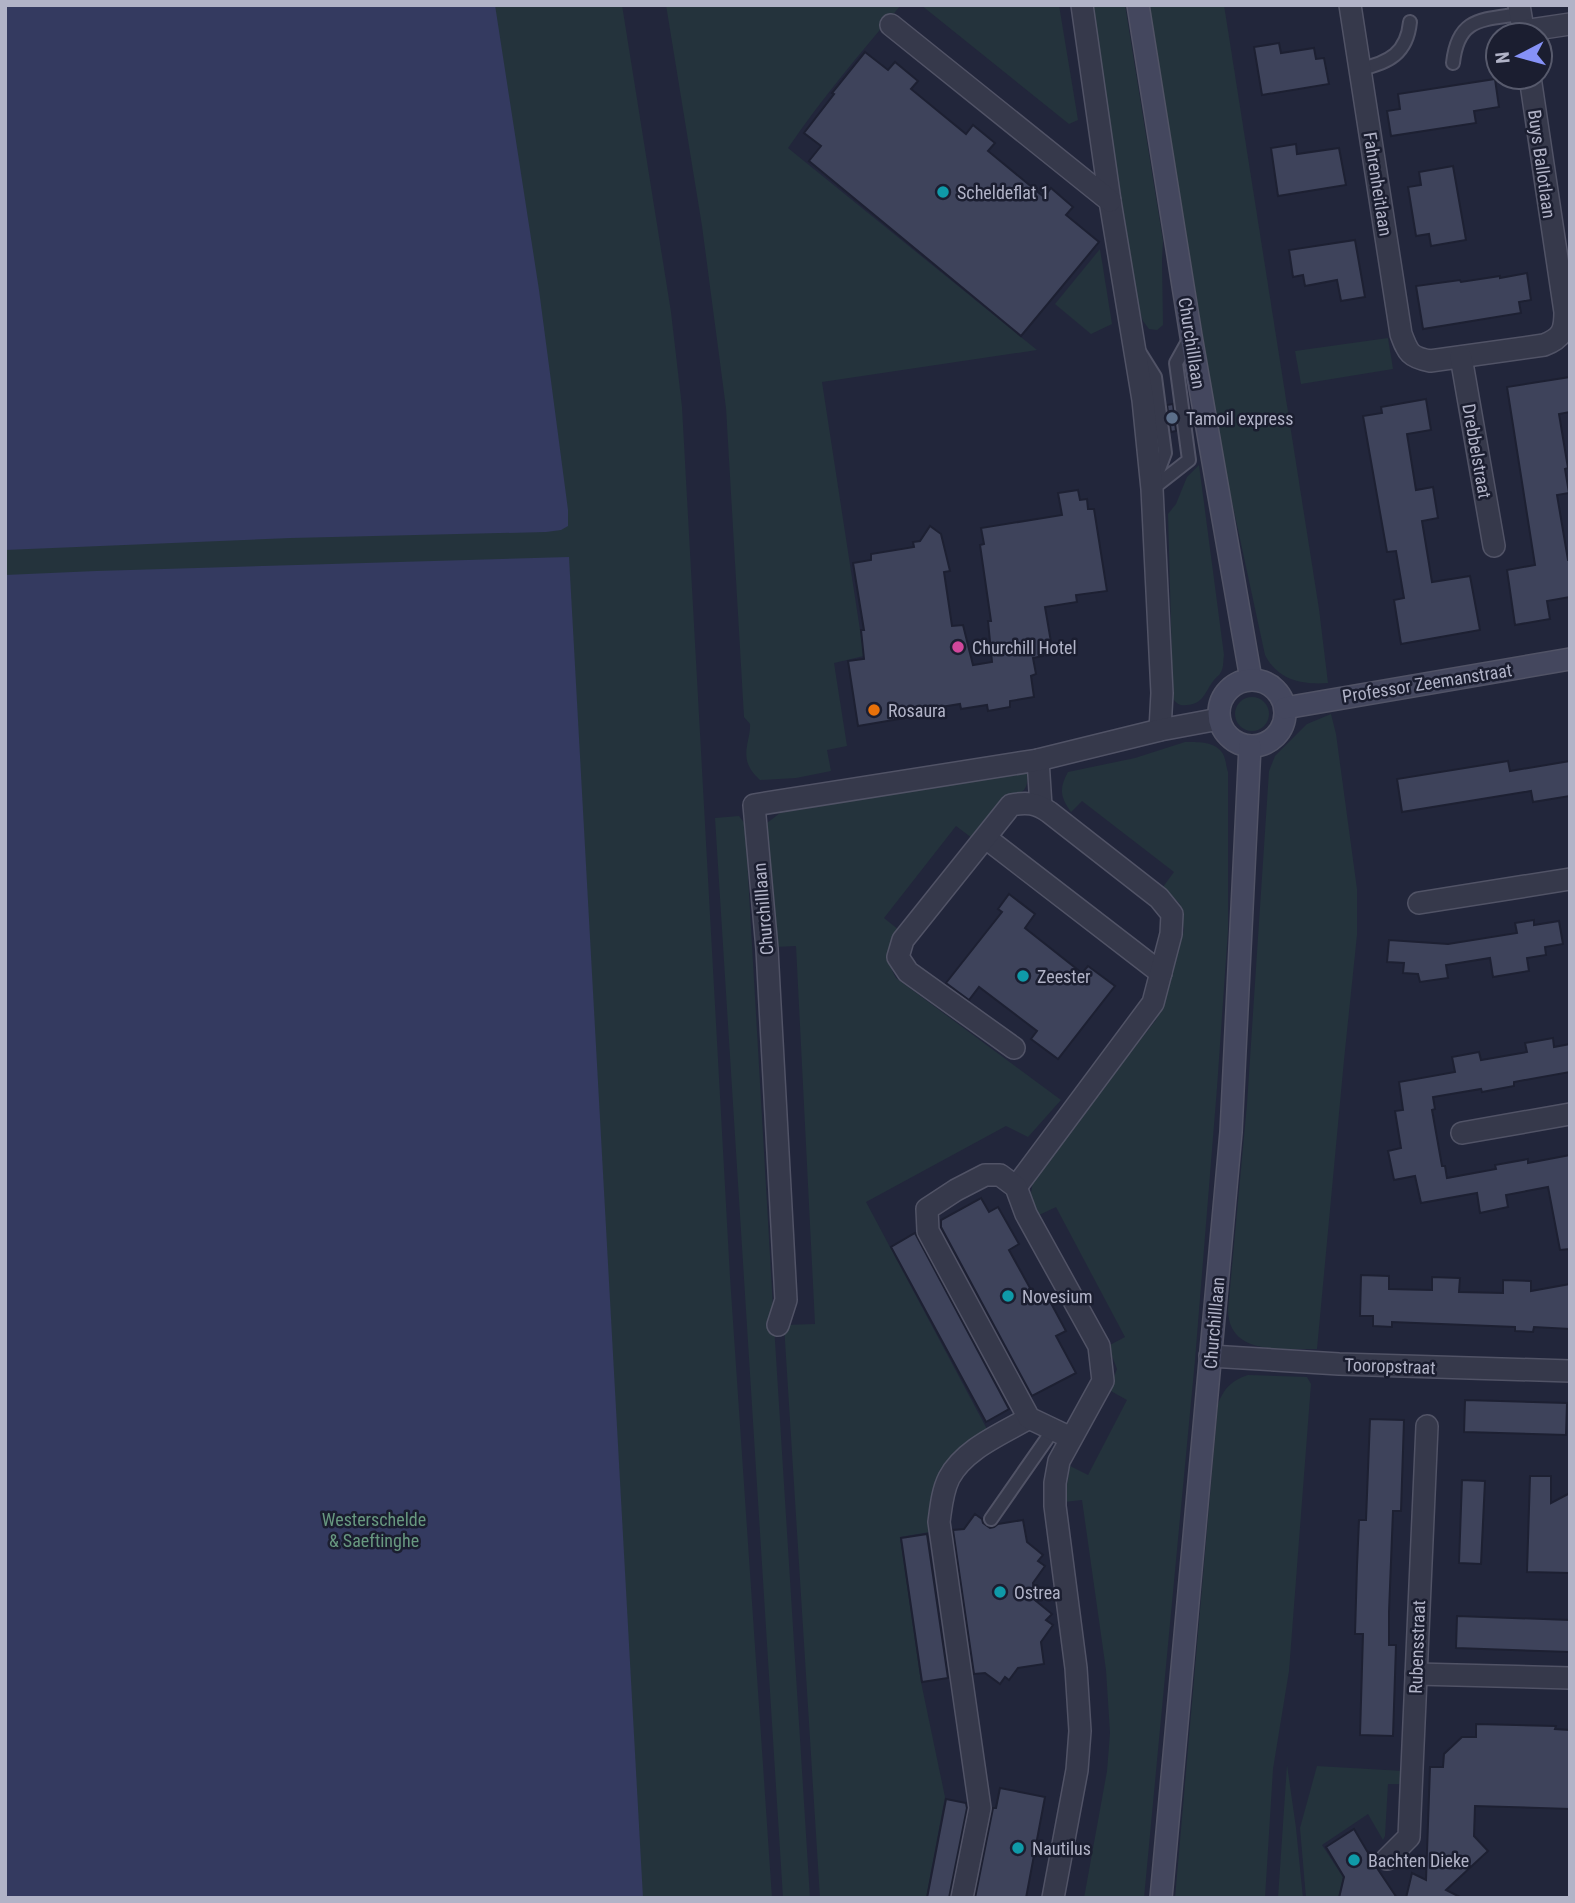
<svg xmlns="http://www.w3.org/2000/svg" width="1575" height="1903" font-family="'Roboto Condensed',sans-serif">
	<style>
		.green { fill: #24333c }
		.water { fill: #343a60 }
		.building { fill: #3e435b; stroke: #1d2032; stroke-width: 2 }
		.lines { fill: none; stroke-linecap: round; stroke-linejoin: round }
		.lane-casing { stroke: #515366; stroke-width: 16 }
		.street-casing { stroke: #515366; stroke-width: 24 }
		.secondary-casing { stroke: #515366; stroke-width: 24 }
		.lane { stroke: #36394b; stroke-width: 12 }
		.street { stroke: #36394b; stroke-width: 21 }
		.secondary { stroke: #44475e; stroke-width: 21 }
		.culture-dot { fill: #0f9aa8; stroke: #1b1e30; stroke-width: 2.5 }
		.service-dot { fill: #5c6f8a; stroke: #1b1e30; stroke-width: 2.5 }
		.hotel-dot { fill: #d1479c; stroke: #1b1e30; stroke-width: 2.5 }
		.food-dot { fill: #e8710a; stroke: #1b1e30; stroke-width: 2.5 }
		.labels { text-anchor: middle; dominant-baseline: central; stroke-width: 5; stroke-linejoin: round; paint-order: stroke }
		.street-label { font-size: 18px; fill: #b1b3c7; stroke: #1b1e30 }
		.poi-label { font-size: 18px; fill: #b1b3c7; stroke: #1b1e30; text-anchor: start }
		.park-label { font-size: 18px; fill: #689880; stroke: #1b1e30 }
	</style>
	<rect width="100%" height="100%" fill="#22263b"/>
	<g class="green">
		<polygon points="5,5 622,5 671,312 682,407 730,1277 772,1898 5,1898"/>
		<path d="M666,5H901C862,51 822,98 788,148L1037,350L822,382L864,656L834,663L847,746L827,750L831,771L796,778L760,780C756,776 751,771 749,766C742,752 751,737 750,724L744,717L726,408L702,226Z"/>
		<polygon points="921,5 1059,5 1078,120 1069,124"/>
		<polygon points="1091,5 1125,5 1163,241 1162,260 1163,325 1157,330 1149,329 1143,321 1139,310"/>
		<path d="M1149,5H1224L1319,609L1328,683C1301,685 1278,680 1265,655L1223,460Z"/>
		<polygon points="1100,249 1112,324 1091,334 1055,304"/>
		<polygon points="1388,338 1393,369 1301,384 1295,351"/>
		<path d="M1199,465L1224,655C1223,660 1224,667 1221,672C1219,676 1217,676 1214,680C1205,691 1204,704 1187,705C1181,706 1178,705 1173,699L1168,514L1176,504L1187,477Z"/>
		<circle cx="1252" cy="714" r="17"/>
		<path d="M1331,714L1336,734L1357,889V935L1344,1060L1317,1349C1284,1348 1229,1357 1228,1310L1247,1104L1269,771L1275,756L1307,724Z"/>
		<path d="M1185,742C1197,742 1216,741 1223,754C1226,759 1226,767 1228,772V930L1217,1088L1195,1360L1144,1898H1084L1107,1771L1110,1733L1106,1670L1082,1500L1064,1502L1070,1466L1088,1475L1127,1400L1109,1390L1117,1369L1108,1346L1125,1337L1056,1207L1039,1215L1030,1200L1034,1174L1156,1020L1165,1001L1184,930L1180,904L1163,887L1174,872L1082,801L1071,812C1060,797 1059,788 1068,772L1135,758Z"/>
		<path d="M1027,772C1029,793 1021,794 1003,797L972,838L956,826L884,918L899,930C888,946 886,961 896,978L1061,1100L1028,1137L1006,1126L866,1202L988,1431L936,1484L930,1507V1532L900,1537L921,1682L945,1797L926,1898H820L784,1325L815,1324L796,946L775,947L767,823L780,813Z"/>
		<polygon points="739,816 745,824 774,1325 810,1898 783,1898 715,818"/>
		<path d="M1248,1375L1307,1377L1311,1384L1289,1671L1273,1769L1265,1898H1175L1218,1404C1224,1388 1232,1380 1248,1375Z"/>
		<polygon points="1287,1765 1296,1828 1303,1898 1278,1898"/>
		<polygon points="1317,1766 1403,1771 1402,1784 1388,1784 1385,1836 1383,1840 1368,1814 1322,1845 1343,1877 1338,1898 1306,1898 1300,1828"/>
	</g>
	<g class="water">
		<polygon points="5,5 495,5 539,290 568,510 568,526 561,530 546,532 291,538 5,550"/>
		<polygon points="569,557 643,1898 5,1898 5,575 96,571"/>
	</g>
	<g class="building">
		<polygon points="1279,43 1281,53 1314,48 1316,59 1324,58 1329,84 1262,95 1254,47"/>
		<polygon points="865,52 888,70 895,62 918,81 911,89 966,134 973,125 995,143 988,151 1044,197 1051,188 1073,207 1066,215 1099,242 1021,336 809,161 821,146 804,133 834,94 832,93"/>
		<polygon points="1495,79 1499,107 1474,111 1476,123 1391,136 1387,111 1400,109 1398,94"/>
		<polygon points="1296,144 1297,154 1339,148 1346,185 1278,196 1271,148"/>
		<polygon points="1453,166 1466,240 1431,246 1429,234 1416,236 1408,187 1421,185 1419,172"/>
		<polygon points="1355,240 1365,297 1341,301 1337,280 1305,286 1303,275 1293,277 1289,250"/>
		<polygon points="1527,273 1531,300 1519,302 1521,313 1423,329 1416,286 1460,280 1461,282 1500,276 1500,278"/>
		<polygon points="1570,377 1570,412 1559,414 1568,468 1565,469 1569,493 1557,495 1568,560 1570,560 1570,597 1547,601 1550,619 1515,625 1507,570 1535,565 1507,387"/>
		<polygon points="1426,399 1431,430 1407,434 1416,490 1433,487 1438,518 1422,521 1432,582 1470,576 1480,630 1401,644 1394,600 1404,598 1396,551 1387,552 1363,416 1382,413 1381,407"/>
		<polygon points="1173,404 1176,431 1171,432 1167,405"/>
		<polygon points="1078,490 1080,500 1087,499 1088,509 1094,509 1107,591 1076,595 1077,602 1045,607 1051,642 1041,643 1043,656 1033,658 1036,674 1031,676 1034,697 1010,701 1010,707 988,711 987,705 961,709 960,704 910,712 911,717 858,726 848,661 864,659 861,630 864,630 853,563 871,560 871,554 914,547 913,542 920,541 930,526 941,534 950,571 944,572 952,626 963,625 973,665 992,662 988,621 991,621 980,545 984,544 981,528 1062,515 1058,493"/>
		<polygon points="1508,761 1510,771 1570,761 1570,796 1533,802 1531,791 1402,812 1397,779"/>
		<polygon points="1009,894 1035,914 1025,928 1082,973 1088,966 1115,986 1058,1059 1031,1039 1037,1031 979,987 969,1000 946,983 1002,912 998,909"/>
		<polygon points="1534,920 1534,925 1559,921 1563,944 1545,947 1546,955 1527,958 1529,971 1493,977 1490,958 1446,965 1448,978 1420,982 1418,974 1403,973 1404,963 1387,962 1389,940 1448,944 1517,933 1515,923"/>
		<polygon points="1553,1038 1554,1047 1570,1044 1570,1072 1514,1082 1514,1086 1482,1092 1481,1089 1433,1097 1435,1109 1432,1110 1442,1166 1445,1166 1447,1178 1496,1169 1495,1165 1528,1159 1528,1163 1570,1155 1570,1249 1560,1250 1548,1187 1506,1195 1508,1207 1480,1213 1477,1193 1421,1203 1415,1176 1394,1180 1388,1151 1401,1148 1395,1111 1403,1110 1399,1082 1455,1072 1452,1057 1479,1052 1481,1060 1527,1052 1525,1043"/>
		<polygon points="981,1198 989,1212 998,1207 1019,1244 1009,1250 1036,1299 1046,1294 1066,1331 1056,1336 1076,1373 1032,1396 941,1227 941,1220"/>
		<polygon points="915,1233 1009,1409 986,1422 891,1247"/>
		<polygon points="1361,1275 1389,1276 1389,1289 1432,1290 1432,1277 1460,1278 1459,1292 1503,1293 1503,1280 1531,1281 1531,1291 1570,1284 1570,1329 1534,1327 1533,1332 1515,1331 1515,1327 1392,1322 1392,1327 1373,1326 1373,1316 1360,1316"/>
		<polygon points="1465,1400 1567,1403 1566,1435 1464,1432"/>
		<polygon points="1370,1419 1404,1420 1401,1511 1393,1511 1389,1612 1389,1645 1396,1645 1393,1736 1360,1735 1363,1634 1355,1634 1357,1566 1359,1520 1366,1520"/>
		<polygon points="1530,1476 1551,1476 1551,1503 1570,1493 1570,1573 1527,1572"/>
		<polygon points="1462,1480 1485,1481 1481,1564 1459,1563"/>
		<polygon points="975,1514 982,1519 983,1523 990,1528 994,1527 998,1524 1023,1520 1027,1542 1043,1555 1038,1561 1045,1566 1033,1583 1036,1601 1052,1614 1046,1620 1053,1625 1041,1642 1044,1664 1018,1668 1009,1680 1005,1677 1000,1684 985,1673 974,1674 953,1530 964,1529"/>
		<polygon points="927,1534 948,1678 922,1682 901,1538"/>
		<polygon points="1457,1616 1570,1620 1570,1652 1456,1648"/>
		<polygon points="1476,1724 1556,1726 1555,1729 1570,1730 1570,1809 1475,1806 1474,1836 1488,1851 1446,1890 1462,1898 1406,1898 1412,1873 1426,1880 1430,1767 1443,1767 1444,1754 1462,1737 1476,1737"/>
		<polygon points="1000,1788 1045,1797 1026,1898 975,1898 993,1808 996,1808"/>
		<polygon points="946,1799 966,1803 967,1808 949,1898 927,1898"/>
		<polygon points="1354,1829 1377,1868 1397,1898 1339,1898 1344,1877 1326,1847"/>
	</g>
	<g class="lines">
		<g class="lane-casing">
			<g id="lane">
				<path d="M1453,63C1458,17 1482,20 1520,14"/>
				<path d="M1360,69C1389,63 1407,53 1410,22"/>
				<polyline points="1140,353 1155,377 1165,453 1154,482"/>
				<polyline points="1152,489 1189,460 1176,363 1191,336"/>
				<polyline points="991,1519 1053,1430"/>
			</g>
		</g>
		<g class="street-casing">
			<g id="street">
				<polyline points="1082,5 1110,201 1143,400 1152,489 1162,693 1160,730"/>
				<path d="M1350,5L1401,334C1408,353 1410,357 1430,361L1544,345C1562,338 1565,331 1565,312L1530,77"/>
				<polyline points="1519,5 1524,35"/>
				<polyline points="891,25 1110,201"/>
				<polyline points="1523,31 1570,24"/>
				<polyline points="1461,357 1494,546"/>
				<polyline points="1038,760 1041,806"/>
				<polyline points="986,838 1161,973"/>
				<polyline points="1419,903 1570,879"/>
				<path d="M1014,1048L908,972L898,957L903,940L1011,805C1027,802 1036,803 1049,812L1159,898L1172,914L1171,934L1153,1003L1016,1187"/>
				<polyline points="1462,1133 1570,1114"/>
				<polyline points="778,1325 786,1300 767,949 754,805 1038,760 1160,730 1219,719"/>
				<polyline points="1210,1356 1339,1364 1570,1371"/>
				<polyline points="1416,1674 1570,1678"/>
				<polyline points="1387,1859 1409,1837 1427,1426"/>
				<path d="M962,1898L980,1808L939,1522C941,1508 942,1492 949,1478C964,1449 1002,1434 1029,1418"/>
				<polyline points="1053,1898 1077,1770 1080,1731 1076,1668 1055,1506 1055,1483 1059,1461 1103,1381 1099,1346 1026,1214 1016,1187 1000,1175 985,1175 956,1190 927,1209 928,1231 1029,1418 1071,1438"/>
			</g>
		</g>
		<g class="secondary-casing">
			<g id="secondary">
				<polyline points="1138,5 1191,336 1251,679"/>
				<circle cx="1252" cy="713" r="33"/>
				<polyline points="1285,708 1570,659"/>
				<polyline points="1161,1898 1231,1132 1250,746"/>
			</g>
		</g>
		<use href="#lane" class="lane"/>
		<use href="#street" class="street"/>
		<use href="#secondary" class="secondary"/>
	</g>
	<g class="culture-dot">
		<circle cx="943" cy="192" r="7"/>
		<circle cx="1023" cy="976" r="7"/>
		<circle cx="1008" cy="1296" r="7"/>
		<circle cx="1000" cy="1592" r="7"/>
		<circle cx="1018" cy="1848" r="7"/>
		<circle cx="1354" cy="1860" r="7"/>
	</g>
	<circle class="service-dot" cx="1172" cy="418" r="7"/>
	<circle class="hotel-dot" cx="958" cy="647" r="7"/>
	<circle class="food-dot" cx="874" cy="710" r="7"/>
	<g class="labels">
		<g class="street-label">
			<text transform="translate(1542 164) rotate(82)">Buys Ballotlaan</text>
			<text transform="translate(1378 184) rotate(81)">Fahrenheitlaan</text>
			<text transform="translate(1192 343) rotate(81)">Churchilllaan</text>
			<text transform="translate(1477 451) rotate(80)">Drebbelstraat</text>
			<text transform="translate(1427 683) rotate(-9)">Professor Zeemanstraat</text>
			<text transform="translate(763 909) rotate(-95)">Churchilllaan</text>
			<text transform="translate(1214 1323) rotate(-85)">Churchilllaan</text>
			<text transform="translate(1390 1366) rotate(2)">Tooropstraat</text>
			<text transform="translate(1417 1647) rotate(-88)">Rubensstraat</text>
		</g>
		<g class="poi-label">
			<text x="957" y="192">Scheldeflat 1</text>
			<text x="1186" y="418">Tamoil express</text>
			<text x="972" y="647">Churchill Hotel</text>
			<text x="888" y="710">Rosaura</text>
			<text x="1037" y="976">Zeester</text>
			<text x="1022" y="1296">Novesium</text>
			<text x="1014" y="1592">Ostrea</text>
			<text x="1032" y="1848">Nautilus</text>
			<text x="1368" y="1860">Bachten Dieke</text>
		</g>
		<g class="park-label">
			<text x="374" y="1519">Westerschelde<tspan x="374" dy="21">&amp; Saeftinghe</tspan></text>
		</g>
	</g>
	<rect width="1575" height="1903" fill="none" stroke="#b1b3c7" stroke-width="14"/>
	<g transform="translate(1519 56) rotate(264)"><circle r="33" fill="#1b1e30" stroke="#575a6c" stroke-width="2"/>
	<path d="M0-5L12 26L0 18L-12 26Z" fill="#8692f7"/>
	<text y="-10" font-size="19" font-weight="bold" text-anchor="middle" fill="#b1b3c7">N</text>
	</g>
</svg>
